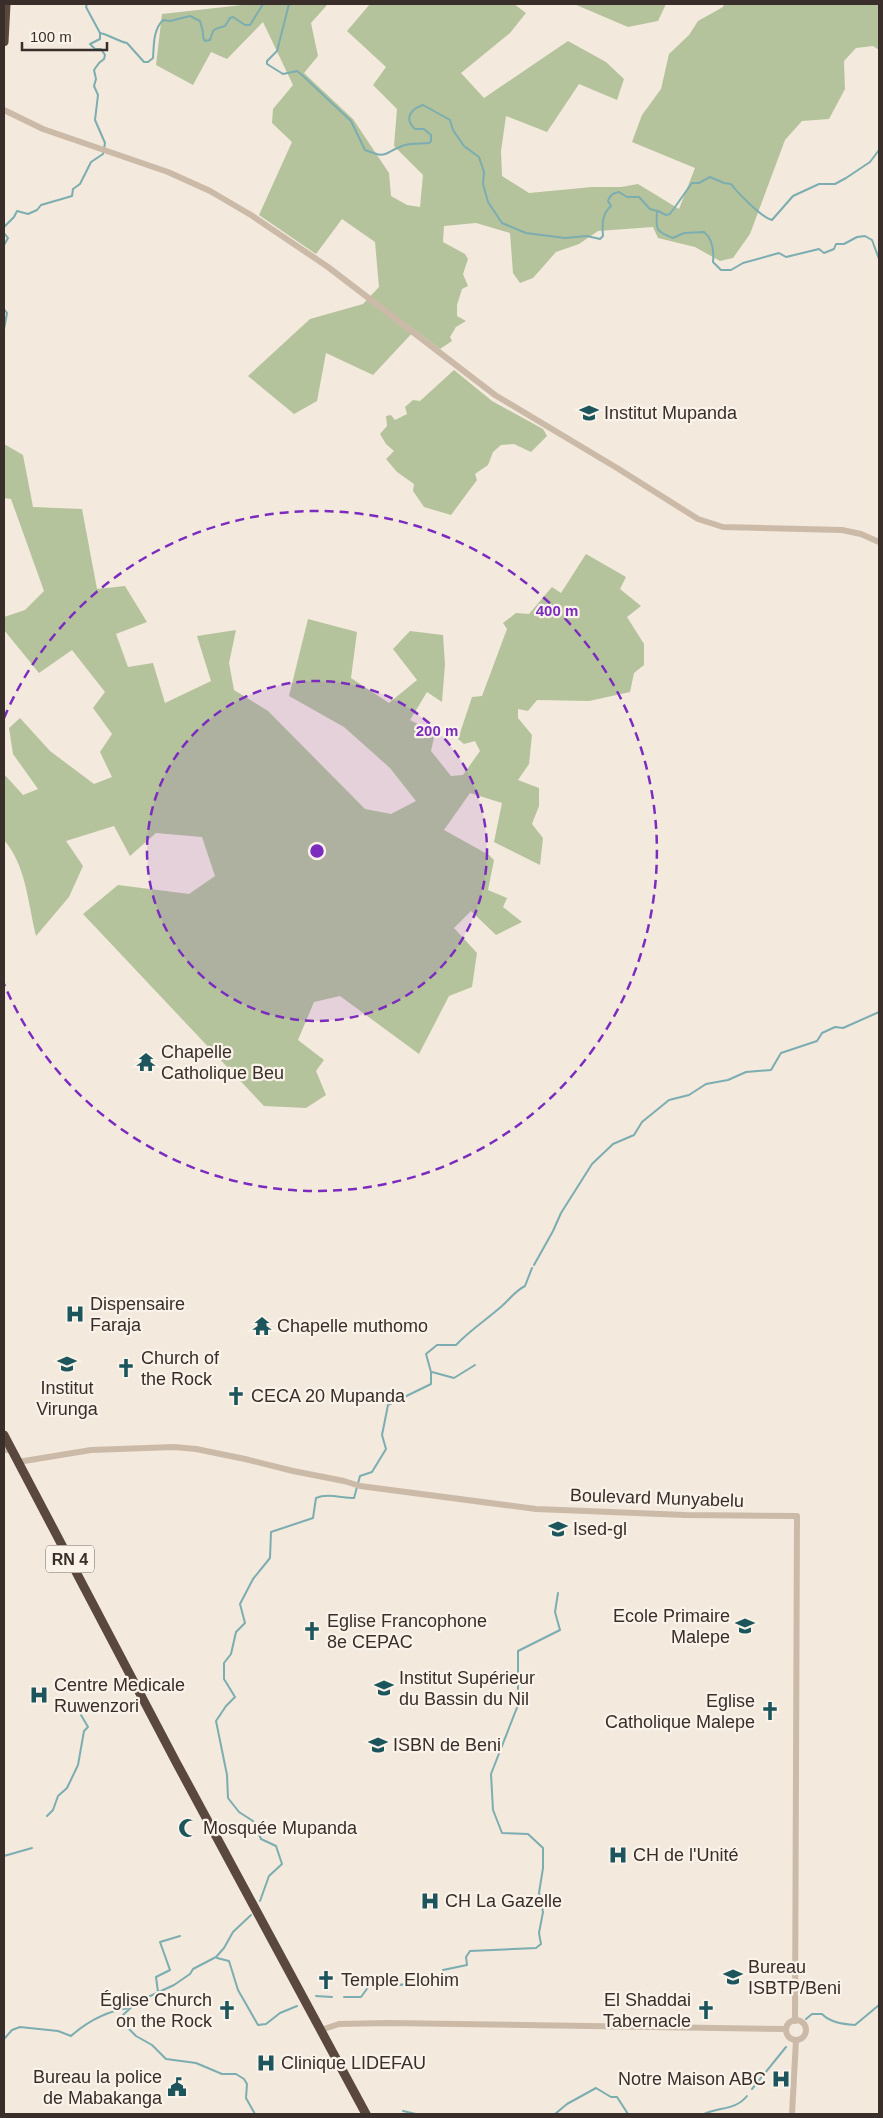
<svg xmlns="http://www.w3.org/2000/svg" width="883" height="2118" font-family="Helvetica,sans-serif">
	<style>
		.green { fill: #b5c39c }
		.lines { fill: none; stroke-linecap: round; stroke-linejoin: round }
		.stream { stroke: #7badb1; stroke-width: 2 }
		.minor { stroke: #ccbaa8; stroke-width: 6 }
		.highway { stroke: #5a483f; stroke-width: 9 }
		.ring { fill: none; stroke: #7b2cbf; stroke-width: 2.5; stroke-dasharray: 9 6 }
		.labels { text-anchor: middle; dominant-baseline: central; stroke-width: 4.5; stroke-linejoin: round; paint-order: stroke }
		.shield { fill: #faf3ea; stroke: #736963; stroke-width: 1 }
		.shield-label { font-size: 16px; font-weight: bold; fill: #392e29 }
		.poi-label { font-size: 18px; fill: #392e29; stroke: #faf3ea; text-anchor: start }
		.street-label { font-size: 18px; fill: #392e29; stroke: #faf3ea }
		.centre { fill: #7b2cbf; stroke: #faf3ea; stroke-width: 2.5 }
		.ring-label { font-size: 15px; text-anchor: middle; font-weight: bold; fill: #7b2cbf; stroke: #faf3ea; stroke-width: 4.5; stroke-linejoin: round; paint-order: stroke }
	</style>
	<rect width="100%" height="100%" fill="#f3e9dd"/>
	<g class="green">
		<polygon points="251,4 328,4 311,23 318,56 304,73 353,119 389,173 391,196 407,205 420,207 423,175 394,146 397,109 373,85 386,67 347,31 370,4 514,4 526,13 510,33 461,73 484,98 568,41 606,62 624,79 617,100 579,84 547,132 506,116 501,151 502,176 529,193 592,187 621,187 638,184 679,209 695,168 632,142 642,115 661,89 669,54 689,35 698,21 723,7 724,4 879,4 879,50 873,46 856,48 844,61 845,89 829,119 802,121 785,140 750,234 733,258 720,261 695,247 658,238 653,227 598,231 579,244 556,252 533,278 520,283 513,273 510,233 476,223 444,226 443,242 465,254 468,259 463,274 468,286 462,289 457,305 457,316 466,321 456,327 450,337 452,341 440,349 415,330 373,375 326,353 317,401 294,414 248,376 310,319 363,304 379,287 375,242 342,219 316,254 259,215 292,142 272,123 273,109 293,85 263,22 227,59 211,52 193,85 156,65 162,14"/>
		<polygon points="574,4 666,4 658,21 628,27"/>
		<polygon points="454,370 492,401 543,429 547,436 531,452 514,444 501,445 493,452 488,465 475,474 477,480 451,515 424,507 413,491 414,484 397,472 386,459 394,451 386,444 380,434 387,426 386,416 391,415 395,420 407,414 405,407 413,400 420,401"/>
		<path d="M4,444L23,455L33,507L82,509L97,589L125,586L147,622L116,634L128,667L153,663L165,703L211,681L197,636L236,630L229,663L234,690L268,711L365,809L391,814L416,801L390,768L344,727L289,696L308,619L357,632L351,678L389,703L417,680L393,649L410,631L443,635L445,664L442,702L427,692L410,720L435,733L431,751L451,776L463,775L480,751L475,741L464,744L458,739L472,697L482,696L507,629L503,623L516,613L529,614L552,587L561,593L586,554L626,577L620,589L641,606L627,617L644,644V665L634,673L630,692L589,701L537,700L528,711L518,709V718L532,735L529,764L518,780L539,788V806L532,824L543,838L540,865L494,842L502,803L470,793L444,830L489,855L494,860L488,890L507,898L503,907L522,922L496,935L471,911L454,928L477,953L472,987L449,996L419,1054L340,996L314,1002L298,1040L324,1060L316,1071L326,1095L306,1108L264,1106L83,914L118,885L189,894L215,876L202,837L156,833L130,856L114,826L66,841L83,866L69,897L36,936C28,903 26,865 4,840V774L23,795L38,789L13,754L9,728L20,718L50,751L94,784L112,777L100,752L112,734L93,708L105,692L72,650L39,673L4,630V617L25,610L44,591L11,499L4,498Z"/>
	</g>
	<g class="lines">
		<g class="stream">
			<path d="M289,4L277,51L267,61V64L283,74L297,71L301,74L351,121L365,150C388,159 382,154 402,146C410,143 421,144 429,143L431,141V135L424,129H415C404,119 410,109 423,105L450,120L453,130L464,146L479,157L484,172L483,184L488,202L502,223L526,233L565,238L587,236L600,239L603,236C602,224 602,214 611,206L608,201C610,195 613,193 619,192L627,197H639L650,209L657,211C656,230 655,231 673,238L684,233L704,232C713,239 714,251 713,262L721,270H731L743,263L779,253L786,257L819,249L824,253L834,249L836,244H844L857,237L865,236L872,240L879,259"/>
			<path d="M100,33C110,35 117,41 127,43L144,62H148L153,58C154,45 153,30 163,20L170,21L190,16L200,21L203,32V37L205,41L210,40C214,27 213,30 225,26L230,18L233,17L245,25H250L263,4"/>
			<path d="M658,211L666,215L670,214L692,183H699L710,177L724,183L731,184C737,192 762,218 772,220L793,196L819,184H835L846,178L870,162L879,150"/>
			<polyline points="4,227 14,217 17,211 28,214 37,210 41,205 72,196 73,189 80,184 91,162 103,154 105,143 95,120 98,95 94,86 96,79 94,70 99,63 104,59 105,55 101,49 95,49 90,44 100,39 100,33 86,7 87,4"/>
			<polyline points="4,233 8,238 4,245"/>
			<polyline points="4,309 7,313 4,329"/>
			<polyline points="534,1265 553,1231 561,1213 592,1164 613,1144 634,1135 642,1122 669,1100 689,1095 706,1084 728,1080 746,1072 771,1070 781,1053 817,1041 822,1033 835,1027 843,1028 879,1012"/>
			<polyline points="432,1372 454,1378 475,1365"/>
			<polyline points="47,1816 53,1810 58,1796 67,1788 78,1765 84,1731 88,1727 81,1715"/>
			<polyline points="4,1856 32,1848"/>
			<path d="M260,1901L269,1876L282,1864L276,1846L261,1839L253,1821L239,1812L228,1798L227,1775L216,1721L226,1706L235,1697L224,1679V1663L231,1654L236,1632L245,1623L240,1604L253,1579L270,1558L271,1532L313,1518L316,1498C327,1493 342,1498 354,1498L360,1476L372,1472L386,1449L382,1435L388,1405L431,1384V1372L426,1354L437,1345H456C470,1330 486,1320 502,1306C510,1299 515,1291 525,1286L532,1268"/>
			<polyline points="251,1915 233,1932 224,1948 216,1957 193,1969 190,1974 174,1985 137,2002 123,2015 123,2023 136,2036 152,2045 166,2059 196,2063 222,2074 236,2074 244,2079 247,2084 246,2098 255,2114"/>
			<polyline points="217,1958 229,1961 238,1990 258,2025 266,2024 280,2013 297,2006"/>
			<polyline points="158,1992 156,1977 170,1970 160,1942 180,1936"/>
			<polyline points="316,1996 332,1997"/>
			<path d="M344,1997H361L369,1986C392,1986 421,1985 443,1976V1970L467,1965L466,1957L470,1951L536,1948L541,1944L539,1933L543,1912L539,1893L543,1868V1848L528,1834L502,1833L493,1810L491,1774L518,1705V1651L560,1630L555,1612L558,1593"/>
			<path d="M806,2019L812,2014H822C831,2023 843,2024 855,2025L879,2005"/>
			<path d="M4,2039L12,2030L20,2027L58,2031L71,2036C88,2021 107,2011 129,2008"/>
			<polyline points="752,2089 786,2047"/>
			<polyline points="403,2111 416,2114"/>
			<polyline points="555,2114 567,2104 596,2088 611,2097 617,2097 628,2114"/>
			<path d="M704,2114C719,2107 736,2110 747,2096"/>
		</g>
		<g class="minor">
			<polyline points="4,110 43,129 168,172 210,191 251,215 328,267 495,395 617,468 698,519 723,527 842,530 861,534 879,542"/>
			<polyline points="4,1450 12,1450"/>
			<polyline points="18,1462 91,1450 174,1447 196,1449 245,1459 293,1471 344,1481 360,1486 536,1509 685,1515 797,1516 795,2021"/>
			<circle cx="796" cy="2030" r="10"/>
			<polyline points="321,2030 339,2024 388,2023 786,2029"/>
			<polyline points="792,2114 796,2040"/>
		</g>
		<g class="highway">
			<polyline points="4,42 6,4"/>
			<polyline points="4,1435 176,1762 366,2114"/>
		</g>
	</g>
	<circle cx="317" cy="851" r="170" fill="#7b2cbf" fill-opacity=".12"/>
	<g class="ring">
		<circle cx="317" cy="851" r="170"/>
		<path d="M4 718A340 340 0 1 1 4 984"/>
	</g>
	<defs>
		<g id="school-bare" transform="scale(1.5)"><path d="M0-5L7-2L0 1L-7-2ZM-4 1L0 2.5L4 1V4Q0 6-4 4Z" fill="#1c565c" stroke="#faf3ea" stroke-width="2.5" paint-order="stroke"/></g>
		<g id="temple-bare" transform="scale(1.5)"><path d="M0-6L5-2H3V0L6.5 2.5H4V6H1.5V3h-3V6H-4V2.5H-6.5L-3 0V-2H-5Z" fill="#1c565c" stroke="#faf3ea" stroke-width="2.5" paint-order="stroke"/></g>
		<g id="hospital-bare" transform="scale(1.5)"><path d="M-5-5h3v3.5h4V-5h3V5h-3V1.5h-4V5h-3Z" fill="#1c565c" stroke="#faf3ea" stroke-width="2.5" paint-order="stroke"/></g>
		<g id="church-bare" transform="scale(1.5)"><path d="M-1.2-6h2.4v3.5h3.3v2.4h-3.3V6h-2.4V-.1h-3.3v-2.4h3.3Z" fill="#1c565c" stroke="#faf3ea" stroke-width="2.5" paint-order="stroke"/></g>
		<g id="university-bare" transform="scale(1.5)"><path d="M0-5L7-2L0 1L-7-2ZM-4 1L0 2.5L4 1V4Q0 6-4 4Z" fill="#1c565c" stroke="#faf3ea" stroke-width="2.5" paint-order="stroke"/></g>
		<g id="mosque-bare" transform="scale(1.5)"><path d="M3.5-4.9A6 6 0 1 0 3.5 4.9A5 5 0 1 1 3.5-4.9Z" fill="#1c565c" stroke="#faf3ea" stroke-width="2.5" paint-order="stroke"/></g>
		<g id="civic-bare" transform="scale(1.5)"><path d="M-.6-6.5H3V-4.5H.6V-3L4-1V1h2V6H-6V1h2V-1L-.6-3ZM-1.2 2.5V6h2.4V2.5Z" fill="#1c565c" stroke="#faf3ea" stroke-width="2.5" paint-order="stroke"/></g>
	</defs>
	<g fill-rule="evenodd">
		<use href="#school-bare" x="589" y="413"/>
		<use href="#temple-bare" x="146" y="1062"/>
		<use href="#hospital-bare" x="75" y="1314"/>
		<use href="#temple-bare" x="262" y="1326"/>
		<use href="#school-bare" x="67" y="1364"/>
		<use href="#church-bare" x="126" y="1368"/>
		<use href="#church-bare" x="236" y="1396"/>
		<use href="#university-bare" x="558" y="1529"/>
		<use href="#school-bare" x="745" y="1626"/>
		<use href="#church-bare" x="312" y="1631"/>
		<use href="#university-bare" x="384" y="1688"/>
		<use href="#hospital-bare" x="39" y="1695"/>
		<use href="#church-bare" x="770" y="1711"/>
		<use href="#university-bare" x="378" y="1745"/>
		<use href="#mosque-bare" x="188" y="1828"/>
		<use href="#hospital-bare" x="618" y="1855"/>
		<use href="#hospital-bare" x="430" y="1901"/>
		<use href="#university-bare" x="733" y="1977"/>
		<use href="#church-bare" x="326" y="1980"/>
		<use href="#church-bare" x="227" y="2010"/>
		<use href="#church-bare" x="706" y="2010"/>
		<use href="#hospital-bare" x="266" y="2063"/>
		<use href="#hospital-bare" x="781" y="2079"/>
		<use href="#civic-bare" x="177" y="2087"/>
	</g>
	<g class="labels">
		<rect class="shield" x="46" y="1545.5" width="48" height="27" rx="4"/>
		<g class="shield-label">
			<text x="70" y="1559">RN 4</text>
		</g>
		<g class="poi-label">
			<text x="604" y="413">Institut Mupanda</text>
			<text x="161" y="1052">Chapelle<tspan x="161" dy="21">Catholique Beu</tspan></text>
			<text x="90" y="1304">Dispensaire<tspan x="90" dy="21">Faraja</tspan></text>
			<text x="277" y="1326">Chapelle muthomo</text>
			<text x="141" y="1358">Church of<tspan x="141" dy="21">the Rock</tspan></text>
			<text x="67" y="1388" text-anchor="middle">Institut<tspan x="67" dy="21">Virunga</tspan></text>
			<text x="251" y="1396">CECA 20 Mupanda</text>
			<text x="573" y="1529">Ised-gl</text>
			<text x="730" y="1616" text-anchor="end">Ecole Primaire<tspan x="730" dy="21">Malepe</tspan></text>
			<text x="327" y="1621">Eglise Francophone<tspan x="327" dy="21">8e CEPAC</tspan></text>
			<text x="399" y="1678">Institut Supérieur<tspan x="399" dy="21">du Bassin du Nil</tspan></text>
			<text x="54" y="1685">Centre Medicale<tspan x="54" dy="21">Ruwenzori</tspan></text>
			<text x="755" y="1701" text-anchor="end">Eglise<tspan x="755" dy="21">Catholique Malepe</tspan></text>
			<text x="393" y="1745">ISBN de Beni</text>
			<text x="203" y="1828">Mosquée Mupanda</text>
			<text x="633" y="1855">CH de l'Unité</text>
			<text x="445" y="1901">CH La Gazelle</text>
			<text x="748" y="1967">Bureau<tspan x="748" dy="21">ISBTP/Beni</tspan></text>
			<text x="341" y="1980">Temple Elohim</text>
			<text x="212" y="2000" text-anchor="end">Église Church<tspan x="212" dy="21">on the Rock</tspan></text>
			<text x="691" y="2000" text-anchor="end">El Shaddai<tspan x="691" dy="21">Tabernacle</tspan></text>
			<text x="281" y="2063">Clinique LIDEFAU</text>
			<text x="162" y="2077" text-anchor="end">Bureau la police<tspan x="162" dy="21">de Mabakanga</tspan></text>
			<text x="766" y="2079" text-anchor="end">Notre Maison ABC</text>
		</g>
		<g class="street-label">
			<text transform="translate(657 1498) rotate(2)">Boulevard Munyabelu</text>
		</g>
	</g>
	<circle cx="317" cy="851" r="8" class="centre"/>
	<g class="ring-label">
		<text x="557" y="616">400 m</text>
		<text x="437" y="736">200 m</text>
	</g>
	<rect width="883" height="2118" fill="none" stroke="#392e29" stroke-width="10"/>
	<path d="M22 42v8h85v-8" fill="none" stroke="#392e29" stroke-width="2.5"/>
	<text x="30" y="42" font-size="15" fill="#392e29" stroke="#faf3ea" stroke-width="4" paint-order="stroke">100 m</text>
</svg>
